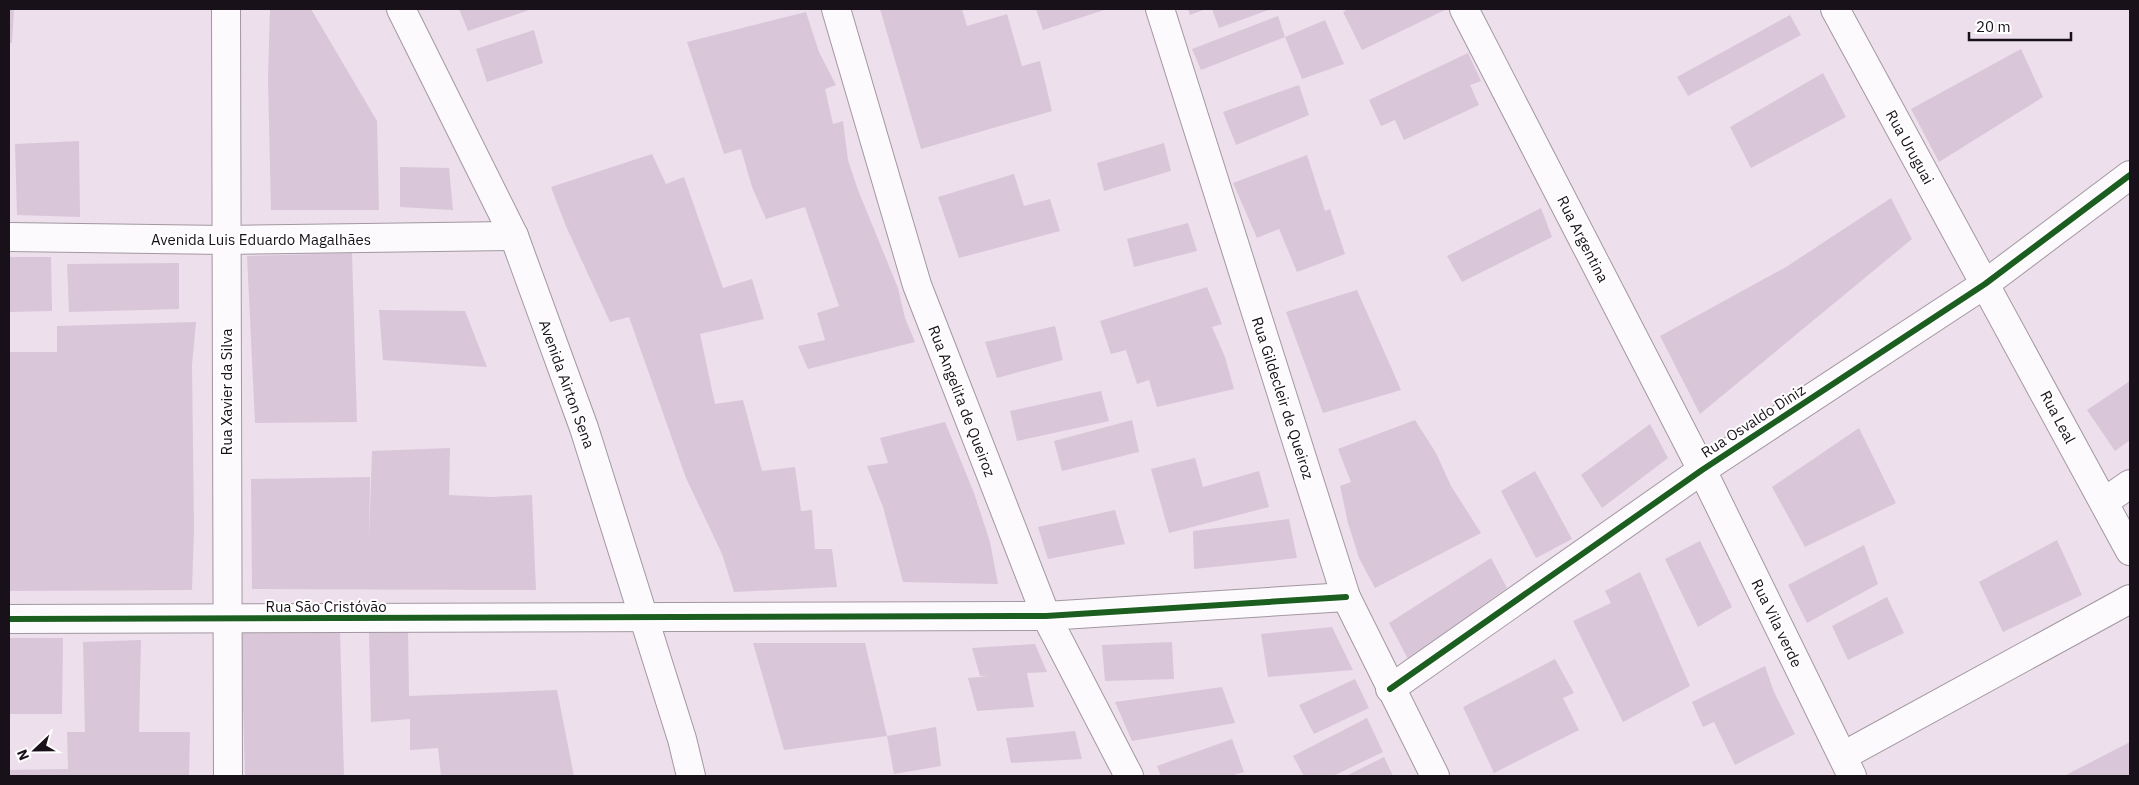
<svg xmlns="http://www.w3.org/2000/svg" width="2139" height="785" font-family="'IBM Plex Sans',sans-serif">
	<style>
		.building { fill: #dac6d9 }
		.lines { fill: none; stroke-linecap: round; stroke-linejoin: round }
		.minor-casing { stroke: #a298a1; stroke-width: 30 }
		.primary-casing { stroke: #a298a1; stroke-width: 30 }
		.minor { stroke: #fcfafc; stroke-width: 28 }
		.primary { stroke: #fcfafc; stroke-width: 28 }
		.cycleway-casing { stroke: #fff; stroke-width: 9 }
		.cycleway { stroke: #1b5e20; stroke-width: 6 }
		.labels { text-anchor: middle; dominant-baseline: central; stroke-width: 4; stroke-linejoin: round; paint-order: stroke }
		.street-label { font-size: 15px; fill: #191119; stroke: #fff }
	</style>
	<rect width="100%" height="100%" fill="#eddfec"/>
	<g class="building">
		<polygon points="9,9 14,9 12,43 9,43"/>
		<polygon points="270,9 311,9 377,121 379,210 271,210 268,79"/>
		<polygon points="459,9 532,9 468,31"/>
		<polygon points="880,9 962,9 967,26 1007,14 1022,66 1040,61 1052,111 921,149"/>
		<polygon points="1036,9 1107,9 1043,30"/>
		<polygon points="1188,9 1206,9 1190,15"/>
		<polygon points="1212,9 1271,9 1219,28"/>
		<polygon points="1349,9 1447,9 1362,50 1343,12"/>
		<polygon points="806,12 819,52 836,85 825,89 833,124 843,121 848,160 858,190 898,288 905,318 915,342 808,369 798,346 825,340 817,313 839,306 805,207 766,219 752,187 741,149 724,154 687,42"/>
		<polygon points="1790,15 1801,35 1688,96 1677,77"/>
		<polygon points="1278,16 1285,37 1201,70 1192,49"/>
		<polygon points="1325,20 1344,64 1302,79 1285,37"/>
		<polygon points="534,30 543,63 487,82 476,49"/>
		<polygon points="2021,49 2043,97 1939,162 1911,109"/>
		<polygon points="1468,53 1481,81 1470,85 1479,105 1404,140 1395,120 1381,126 1369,100"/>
		<polygon points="1823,73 1846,117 1751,168 1730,127"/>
		<polygon points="1299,85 1309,115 1236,145 1223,112"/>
		<polygon points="79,141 80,217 17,215 15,144"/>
		<polygon points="1164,143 1171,171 1104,191 1097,163"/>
		<polygon points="652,154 666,184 684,177 723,288 752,279 764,319 700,334 715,404 743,400 762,471 795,467 801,511 812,510 815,549 832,549 837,587 734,592 722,554 686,478 629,317 610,322 565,224 551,187"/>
		<polygon points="1307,155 1325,211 1330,209 1345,254 1297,272 1279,229 1257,238 1233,183"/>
		<polygon points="400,167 449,168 453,210 400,207"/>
		<polygon points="1014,174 1024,206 1050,199 1060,231 959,258 938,197"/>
		<polygon points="1891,198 1912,239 1700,414 1660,336 1786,267"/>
		<polygon points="1541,208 1552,237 1462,282 1447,256"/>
		<polygon points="1188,223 1197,251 1134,267 1127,239"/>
		<polygon points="352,253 357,422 255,423 247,256"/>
		<polygon points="9,257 51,257 52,311 9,312"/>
		<polygon points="179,263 179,309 69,312 67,264"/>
		<polygon points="1207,287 1222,324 1212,327 1225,357 1234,389 1157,407 1149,380 1137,384 1126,350 1111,354 1100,321"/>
		<polygon points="1357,290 1401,390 1323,413 1286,312"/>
		<polygon points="379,310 465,311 487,367 383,360"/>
		<polygon points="196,322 192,365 194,528 192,590 9,591 9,352 57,352 57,326"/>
		<polygon points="1055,326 1063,360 997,378 985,342"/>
		<polygon points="2130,381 2130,440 2115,451 2087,410"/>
		<polygon points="1101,391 1109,421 1017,441 1010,411"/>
		<polygon points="1132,420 1139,452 1062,471 1054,441"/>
		<polygon points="1415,420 1436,453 1451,486 1481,533 1375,588 1359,558 1348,523 1340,486 1351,482 1338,449"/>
		<polygon points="945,422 974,493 990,542 998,584 903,582 883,507 867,466 888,463 880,438"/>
		<polygon points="1650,424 1668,458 1602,508 1581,475"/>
		<polygon points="1859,428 1896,503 1805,547 1772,487"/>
		<polygon points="450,448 449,495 491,497 532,495 536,590 252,589 251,479 370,477 369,540 372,451"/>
		<polygon points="1195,458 1203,487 1259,471 1269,507 1169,533 1151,469"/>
		<polygon points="1535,471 1572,539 1536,558 1501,491"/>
		<polygon points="1115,510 1125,544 1048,559 1038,527"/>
		<polygon points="1289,519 1297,558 1194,569 1193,531"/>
		<polygon points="2057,540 2082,595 2003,632 1979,582"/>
		<polygon points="1700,541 1732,607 1698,627 1665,559"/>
		<polygon points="1864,545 1878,584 1807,623 1788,585"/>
		<polygon points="1491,558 1507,588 1408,659 1389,623"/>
		<polygon points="1640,572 1690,686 1623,722 1573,621 1611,603 1605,591"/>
		<polygon points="1887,597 1904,633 1848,660 1832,626"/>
		<polygon points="1332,627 1353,670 1268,677 1261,634"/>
		<polygon points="369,630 408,630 409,696 557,690 574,776 441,776 438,748 410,750 410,719 371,722"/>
		<polygon points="340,631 344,776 245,776 241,633"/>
		<polygon points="9,638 63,638 62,714 9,714"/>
		<polygon points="141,640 139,732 190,732 189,776 9,776 9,770 68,769 67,732 85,732 83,642"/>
		<polygon points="1172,642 1174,679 1105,681 1102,645"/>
		<polygon points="753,643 865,643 887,736 784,750"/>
		<polygon points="1035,644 1047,672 1027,673 1034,707 977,711 968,678 989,676 980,676 972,648"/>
		<polygon points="1555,659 1574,693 1563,698 1579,730 1494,773 1463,707"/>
		<polygon points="1765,666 1774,692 1795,734 1735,765 1714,722 1703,727 1692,702"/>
		<polygon points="1355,679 1369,708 1314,734 1299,705"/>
		<polygon points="1222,687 1235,723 1132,741 1115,702"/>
		<polygon points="1367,718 1383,752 1333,776 1304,776 1293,756"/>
		<polygon points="936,727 941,766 894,774 887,736"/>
		<polygon points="1075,731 1082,759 1011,763 1006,738"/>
		<polygon points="1232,739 1244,772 1230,776 1161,776 1157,766"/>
		<polygon points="2130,742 2130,776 2064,776"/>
		<polygon points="1384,757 1393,776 1346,776"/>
	</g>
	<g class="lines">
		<g class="minor-casing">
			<g id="minor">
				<polyline points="226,9 228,776"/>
				<polyline points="836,9 917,285 1046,616 1129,776"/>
				<polyline points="1160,9 1346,597 1435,776"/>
				<polyline points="1464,9 1702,470 1852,776"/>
				<polyline points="1835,9 2130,551"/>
				<polyline points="9,237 225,240 514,236"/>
				<polyline points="2104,502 2130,484"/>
				<polyline points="9,619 1046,616 1346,597"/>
				<polyline points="1390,689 1702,470 1985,284 2130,175"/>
				<polyline points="1843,756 2130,599"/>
			</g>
		</g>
		<g class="primary-casing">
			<polyline id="primary" points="401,9 514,236 584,428 682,739 691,776"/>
		</g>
		<use href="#minor" class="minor"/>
		<use href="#primary" class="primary"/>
		<g class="cycleway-casing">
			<g id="cycleway">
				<polyline points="9,619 1046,616 1346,597"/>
				<polyline points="1390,689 1702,470 1985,284 2130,175"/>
			</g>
		</g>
		<use href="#cycleway" class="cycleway"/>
	</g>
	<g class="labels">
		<g class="street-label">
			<text transform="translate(1910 147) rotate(61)">Rua Uruguai</text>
			<text x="261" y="239">Avenida Luis Eduardo Magalhães</text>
			<text transform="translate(1583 239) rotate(63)">Rua Argentina</text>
			<text transform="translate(567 384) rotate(70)">Avenida Airton Sena</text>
			<text transform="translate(226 392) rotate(-90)">Rua Xavier da Silva</text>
			<text transform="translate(1283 398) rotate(72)">Rua Gildecleir de Queiroz</text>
			<text transform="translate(962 401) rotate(69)">Rua Angelita de Queiroz</text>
			<text transform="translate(2058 417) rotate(62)">Rua Leal</text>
			<text transform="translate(1753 421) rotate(-33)">Rua Osvaldo Diniz</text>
			<text x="326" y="606">Rua São Cristóvão</text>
			<text transform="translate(1777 623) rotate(64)">Rua Vila verde</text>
		</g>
	</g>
	<rect width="2139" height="785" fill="none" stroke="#191119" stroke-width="20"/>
	<g transform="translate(35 750) rotate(248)" stroke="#ffffff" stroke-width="4" paint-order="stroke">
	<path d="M0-4L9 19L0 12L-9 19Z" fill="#191119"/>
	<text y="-8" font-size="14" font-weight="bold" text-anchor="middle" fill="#191119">N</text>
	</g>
	<path d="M1969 32v8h102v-8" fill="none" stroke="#191119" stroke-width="2.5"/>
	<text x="1976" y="32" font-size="15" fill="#191119" stroke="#ffffff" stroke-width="4" paint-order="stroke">20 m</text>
</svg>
